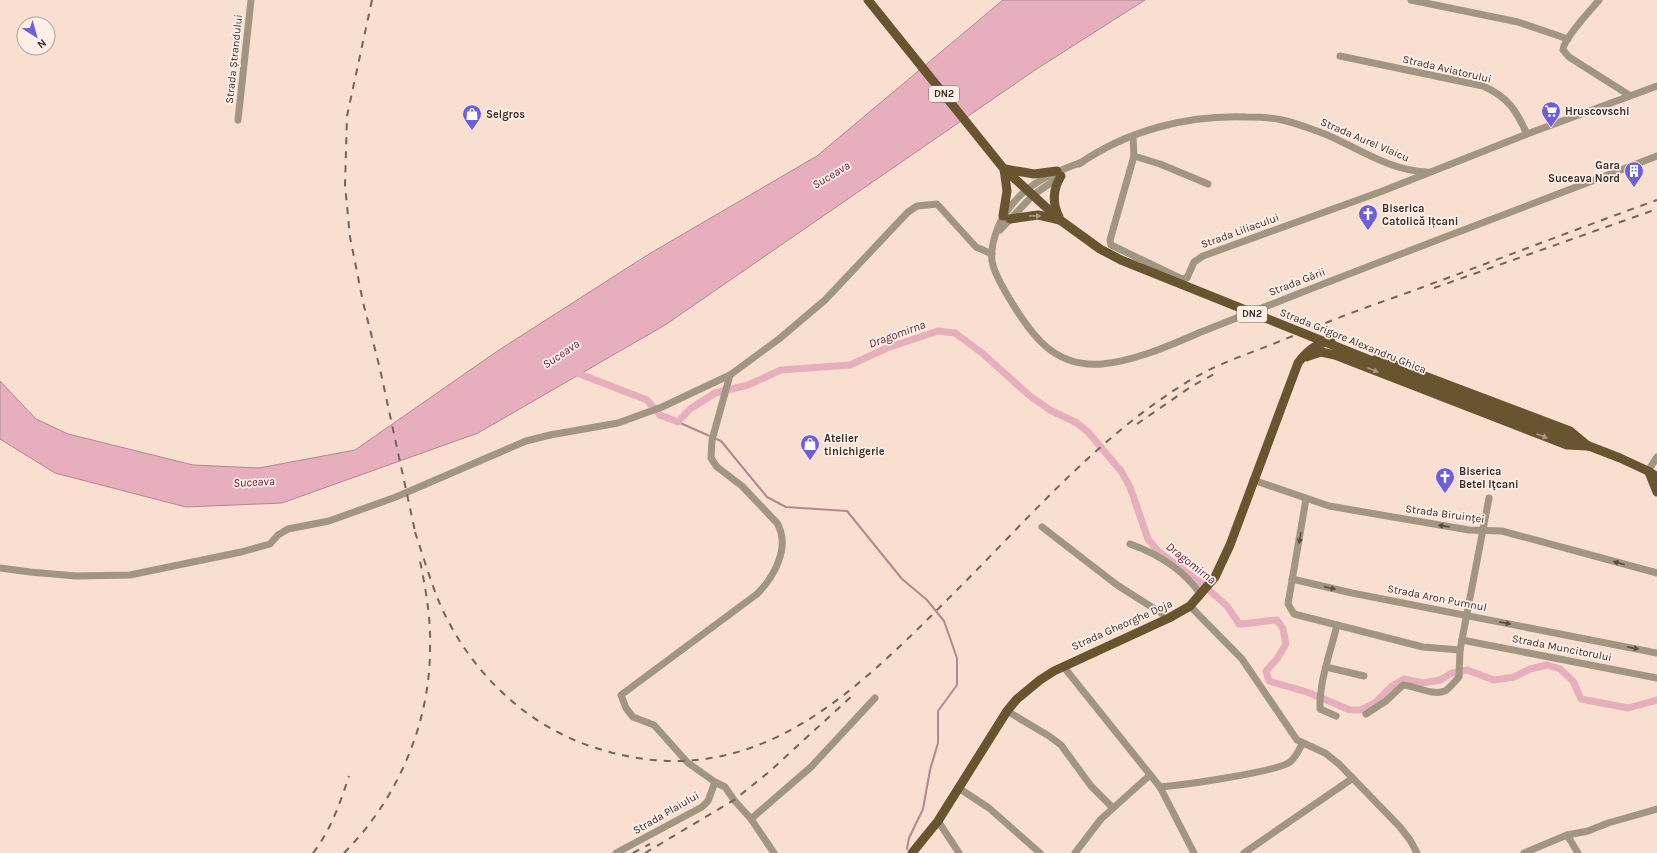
<svg xmlns="http://www.w3.org/2000/svg" width="1657" height="853" font-family="Karla,sans-serif">
	<style>
		.water { fill: #e7aebe; stroke: #b28891 }
		.lines { fill: none; stroke-linecap: round; stroke-linejoin: round }
		.stream { stroke: #b28891; stroke-width: 2 }
		.canal { stroke: #e7aebe; stroke-width: 7 }
		.minor { stroke: #a29582; stroke-width: 7 }
		.major { stroke: #695430; stroke-width: 9 }
		.rail { stroke: #72645c; stroke-width: 2; stroke-dasharray: 7 7; stroke-linecap: butt }
		.major-bridge { stroke: #695430; stroke-width: 9 }
		.oneway { fill: #ac9a82 }
		.oneway2 { fill: #584d44 }
		.labels { text-anchor: middle; dominant-baseline: central; stroke-width: 3.5; stroke-linejoin: round; paint-order: stroke }
		.shield { fill: #feefe6; stroke: #736862; stroke-width: 1 }
		.shield-label { font-size: 10px; font-weight: bold; fill: #382e29 }
		.street-label { font-size: 11px; fill: #382e29; stroke: #feefe6 }
		.poi-label { font-size: 11px; font-weight: bold; fill: #382e29; stroke: #feefe6; text-anchor: start }
		.water-label { font-size: 12px; font-style: italic; fill: #632038; stroke: #feefe6 }
	</style>
	<rect width="100%" height="100%" fill="#f8dfd0"/>
	<polygon class="water" points="1003,0 1145,0 1035,70 665,325 478,433 282,503 186,507 55,473 0,439 0,381 36,419 68,434 193,465 259,468 355,450 499,350 649,254 817,156"/>
	<g class="lines">
		<polyline class="stream" points="678,422 721,441 767,497 786,507 847,511 902,579 927,600 944,621 957,658 957,685 938,711 938,743 930,770 923,809 909,838 907,849"/>
		<path class="canal" d="M572,371L647,400L660,415L678,422L690,409L715,393L748,385L781,370L850,365L887,348L938,331L955,333L982,353L1030,396L1050,410L1077,423L1088,432L1121,471L1130,487L1148,539L1158,551L1201,583L1227,606L1239,624C1252,624 1264,620 1277,620L1283,629L1286,644L1277,659L1266,671L1269,681L1307,692L1350,710H1361L1375,703L1392,686L1404,679L1423,683L1440,680L1452,673L1467,670L1494,680L1514,677L1530,669L1547,665L1560,669L1573,681L1581,699L1628,708L1657,700"/>
		<g class="minor">
			<polyline points="1411,0 1518,22 1568,39"/>
			<path d="M1599,0C1591,10 1563,39 1563,50L1569,57L1629,95"/>
			<path d="M1340,56L1483,86C1508,97 1516,110 1527,134"/>
			<polyline points="238,120 251,0"/>
			<polyline points="1133,137 1134,156 1110,240 1111,245 1182,279 1187,278 1194,262 1203,256 1380,192 1527,134 1657,86"/>
			<polyline points="1134,156 1160,164 1208,184"/>
			<path d="M1082,162C1052,173 1023,185 1005,214C997,226 990,247 992,261C994,274 1003,287 1009,298C1031,335 1054,368 1102,364C1136,361 1170,345 1201,332C1229,321 1257,310 1285,299C1409,250 1533,204 1657,156"/>
			<path d="M1079,164C1128,130 1188,115 1246,117C1258,117 1271,117 1282,120C1297,123 1311,129 1325,134C1358,148 1390,171 1427,172"/>
			<polyline points="1000,230 1033,195 1061,176"/>
			<path d="M730,375L712,440L711,458L717,467L742,486L777,523C791,547 774,577 757,594L621,695L626,708L633,717L654,725L688,763L715,782L725,787L734,800L751,819L774,853"/>
			<polyline points="1648,471 1657,457"/>
			<polyline points="1253,480 1329,506 1469,530 1502,531 1657,573"/>
			<polyline points="1306,499 1288,604 1294,614 1423,647 1460,650"/>
			<polyline points="1042,527 1117,585 1169,618"/>
			<path d="M1130,544C1158,554 1184,570 1201,595"/>
			<polyline points="0,568 30,572 76,576 130,575 241,552 270,544 278,535 288,529 329,521 396,497 526,441 550,435 618,423 662,407 730,375 779,339 825,300 908,212 917,206 937,204 976,247 992,254"/>
			<polyline points="1292,579 1352,593 1657,653"/>
			<polyline points="1190,606 1242,659 1297,740 1325,753 1339,764 1400,827 1410,840 1417,853"/>
			<polyline points="1462,640 1657,678"/>
			<polyline points="1063,666 1160,787 1194,853"/>
			<polyline points="1326,667 1364,676"/>
			<polyline points="1007,711 1049,736 1061,745 1091,786 1112,807"/>
			<path d="M1366,714L1386,701L1403,685C1416,686 1432,696 1445,691C1450,688 1455,681 1459,677L1460,650L1489,498"/>
			<path d="M1336,716L1320,709C1319,681 1331,651 1337,625"/>
			<path d="M1160,787C1182,785 1277,772 1290,762C1296,757 1299,750 1302,744"/>
			<polyline points="960,789 989,808 1040,853"/>
			<polyline points="751,819 811,767 875,698"/>
			<polyline points="938,821 959,853"/>
			<polyline points="1567,835 1578,853"/>
			<polyline points="616,853 702,807 708,801 715,782"/>
			<polyline points="1075,853 1101,819 1150,775"/>
			<polyline points="1244,853 1353,778"/>
			<polyline points="1524,853 1567,835 1588,831 1608,823 1657,809"/>
		</g>
		<g class="major">
			<polyline points="868,0 1004,169 1060,220"/>
			<polyline points="1005,169 1034,174 1057,171"/>
			<polyline points="1003,216 1007,191 1004,169"/>
			<path d="M1059,217C1052,203 1053,189 1061,176"/>
			<polyline points="1010,219 1038,215 1060,220"/>
			<polyline points="1306,357 1321,352 1335,355 1567,445 1588,446"/>
			<polyline points="1377,358 1570,431 1588,446"/>
			<polyline points="1452,393 1620,458 1648,471 1657,477"/>
			<polyline points="1649,472 1657,492"/>
			<path d="M912,853L938,821L1007,711L1017,699L1040,680L1054,671L1169,618L1190,606L1215,577L1230,545L1298,363C1306,352 1317,342 1331,342"/>
		</g>
		<g class="rail">
			<polyline points="372,0 347,116 345,185 350,237 363,302 380,369 416,536"/>
			<polyline points="1434,288 1657,209"/>
			<polyline points="1137,424 1192,386 1218,372"/>
			<path d="M415,532C422,553 429,576 437,597C465,666 522,724 593,747C752,800 854,693 957,590C1029,518 1097,438 1184,384C1210,367 1239,357 1268,346C1308,330 1349,313 1390,299C1479,267 1568,232 1657,200"/>
			<path d="M313,853C331,830 340,803 349,776"/>
			<path d="M344,853C397,800 430,724 430,649C431,619 426,590 420,561"/>
			<polyline points="633,853 650,844"/>
			<polyline points="645,853 734,800 769,772 854,694"/>
		</g>
		<polyline class="major-bridge" points="1060,220 1100,249 1121,260 1452,393"/>
	</g>
	<defs><path id="oneway-solid" d="M-6-.8H1V-3.2L6.5 0L1 3.2V.8H-6Z"/></defs>
	<g class="oneway">
		<use href="#oneway-solid" transform="translate(1035 216) rotate(1)"/>
		<use href="#oneway-solid" transform="translate(1373 370) rotate(22)"/>
		<use href="#oneway-solid" transform="translate(1542 436) rotate(20)"/>
	</g>
	<g class="oneway2">
		<use href="#oneway-solid" transform="translate(1444 526) rotate(-171)"/>
		<use href="#oneway-solid" transform="translate(1300 538) rotate(100)"/>
		<use href="#oneway-solid" transform="translate(1619 563) rotate(-164)"/>
		<use href="#oneway-solid" transform="translate(1330 588) rotate(13)"/>
		<use href="#oneway-solid" transform="translate(1505 623) rotate(11)"/>
		<use href="#oneway-solid" transform="translate(1633 648) rotate(11)"/>
	</g>
	<defs>
		<g id="supermarket-pin" transform="scale(1)"><path d="M0 17L-7.5 6A9.5 9.5 0 1 1 7.5 6Z" fill="#6c60da" stroke="#feefe6"/><path d="M-6-5.5h2.5l.6 2H6L4.5 2H-2.5L-4.4-4H-6ZM-1.5 3.2a1.3 1.3 0 1 0 .1 0ZM3 3.2a1.3 1.3 0 1 0 .1 0Z" fill="#fff"/></g>
		<g id="shop-pin" transform="scale(1)"><path d="M0 17L-7.5 6A9.5 9.5 0 1 1 7.5 6Z" fill="#6c60da" stroke="#feefe6"/><path d="M-5-2.5h2.3a2.7 3.5 0 0 1 5.4 0H5L5.5 6h-11ZM-1.5-2.5h3a1.5 2.3 0 0 0-3 0Z" fill="#fff"/></g>
		<g id="building-pin" transform="scale(1)"><path d="M0 17L-7.5 6A9.5 9.5 0 1 1 7.5 6Z" fill="#6c60da" stroke="#feefe6"/><path d="M-4-6H4V6H1V3H-1V6H-4ZM-2.5-4.3h1.7v1.8h-1.7ZM.8-4.3h1.7v1.8H.8ZM-2.5-1h1.7V.8h-1.7ZM.8-1h1.7V.8H.8Z" fill="#fff"/></g>
		<g id="church-pin" transform="scale(1)"><path d="M0 17L-7.5 6A9.5 9.5 0 1 1 7.5 6Z" fill="#6c60da" stroke="#feefe6"/><path d="M-1.2-6h2.4v3.5h3.3v2.4h-3.3V6h-2.4V-.1h-3.3v-2.4h3.3Z" fill="#fff"/></g>
	</defs>
	<g fill-rule="evenodd">
		<use href="#supermarket-pin" x="1551" y="111"/>
		<use href="#shop-pin" x="472" y="114"/>
		<use href="#building-pin" x="1634" y="171"/>
		<use href="#church-pin" x="1368" y="214"/>
		<use href="#shop-pin" x="810" y="444"/>
		<use href="#church-pin" x="1445" y="477"/>
	</g>
	<g class="labels">
		<g class="shield">
			<rect x="929" y="86" width="30" height="16" rx="3"/>
			<rect x="1237" y="306" width="30" height="16" rx="3"/>
		</g>
		<g class="shield-label">
			<text x="944" y="94">DN2</text>
			<text x="1252" y="314">DN2</text>
		</g>
		<g class="street-label">
			<text transform="translate(234 59) rotate(-84)">Strada Ștrandului</text>
			<text transform="translate(1447 69) rotate(13)">Strada Aviatorului</text>
			<text transform="translate(1365 140) rotate(23)">Strada Aurel Vlaicu</text>
			<text transform="translate(1240 231) rotate(-20)">Strada Liliacului</text>
			<text transform="translate(1297 282) rotate(-21)">Strada Gării</text>
			<text transform="translate(1353 341) rotate(22)">Strada Grigore Alexandru Ghica</text>
			<text transform="translate(1445 514) rotate(8)">Strada Biruinței</text>
			<text transform="translate(1437 598) rotate(11)">Strada Aron Pumnul</text>
			<text transform="translate(1122 625) rotate(-24)">Strada Gheorghe Doja</text>
			<text transform="translate(1562 648) rotate(11)">Strada Muncitorului</text>
			<text transform="translate(666 813) rotate(-30)">Strada Plaiului</text>
		</g>
		<g class="poi-label">
			<text x="1565" y="111">Hruscovschi</text>
			<text x="486" y="114">Selgros</text>
			<text x="1620" y="165" text-anchor="end">Gara<tspan x="1620" dy="13">Suceava Nord</tspan></text>
			<text x="1382" y="208">Biserica<tspan x="1382" dy="13">Catolică Ițcani</tspan></text>
			<text x="824" y="438">Atelier<tspan x="824" dy="13">tinichigerie</tspan></text>
			<text x="1459" y="471">Biserica<tspan x="1459" dy="13">Betel Iţcani</tspan></text>
		</g>
		<g class="water-label">
			<text transform="translate(831 175) rotate(-31)">Suceava</text>
			<text transform="translate(897 334) rotate(-20)">Dragomirna</text>
			<text transform="translate(561 354) rotate(-34)">Suceava</text>
			<text transform="translate(254 482) rotate(-3)">Suceava</text>
			<text transform="translate(1191 563) rotate(38)">Dragomirna</text>
		</g>
	</g>
	<g transform="translate(36 36) rotate(143)"><circle r="19" fill="#feefe6" stroke="#afa29a"/>
	<path d="M0-3L7 15L0 10L-7 15Z" fill="#6c60da"/>
	<text y="-6" font-size="11" font-weight="bold" text-anchor="middle" fill="#382e29">N</text>
	</g>
</svg>
